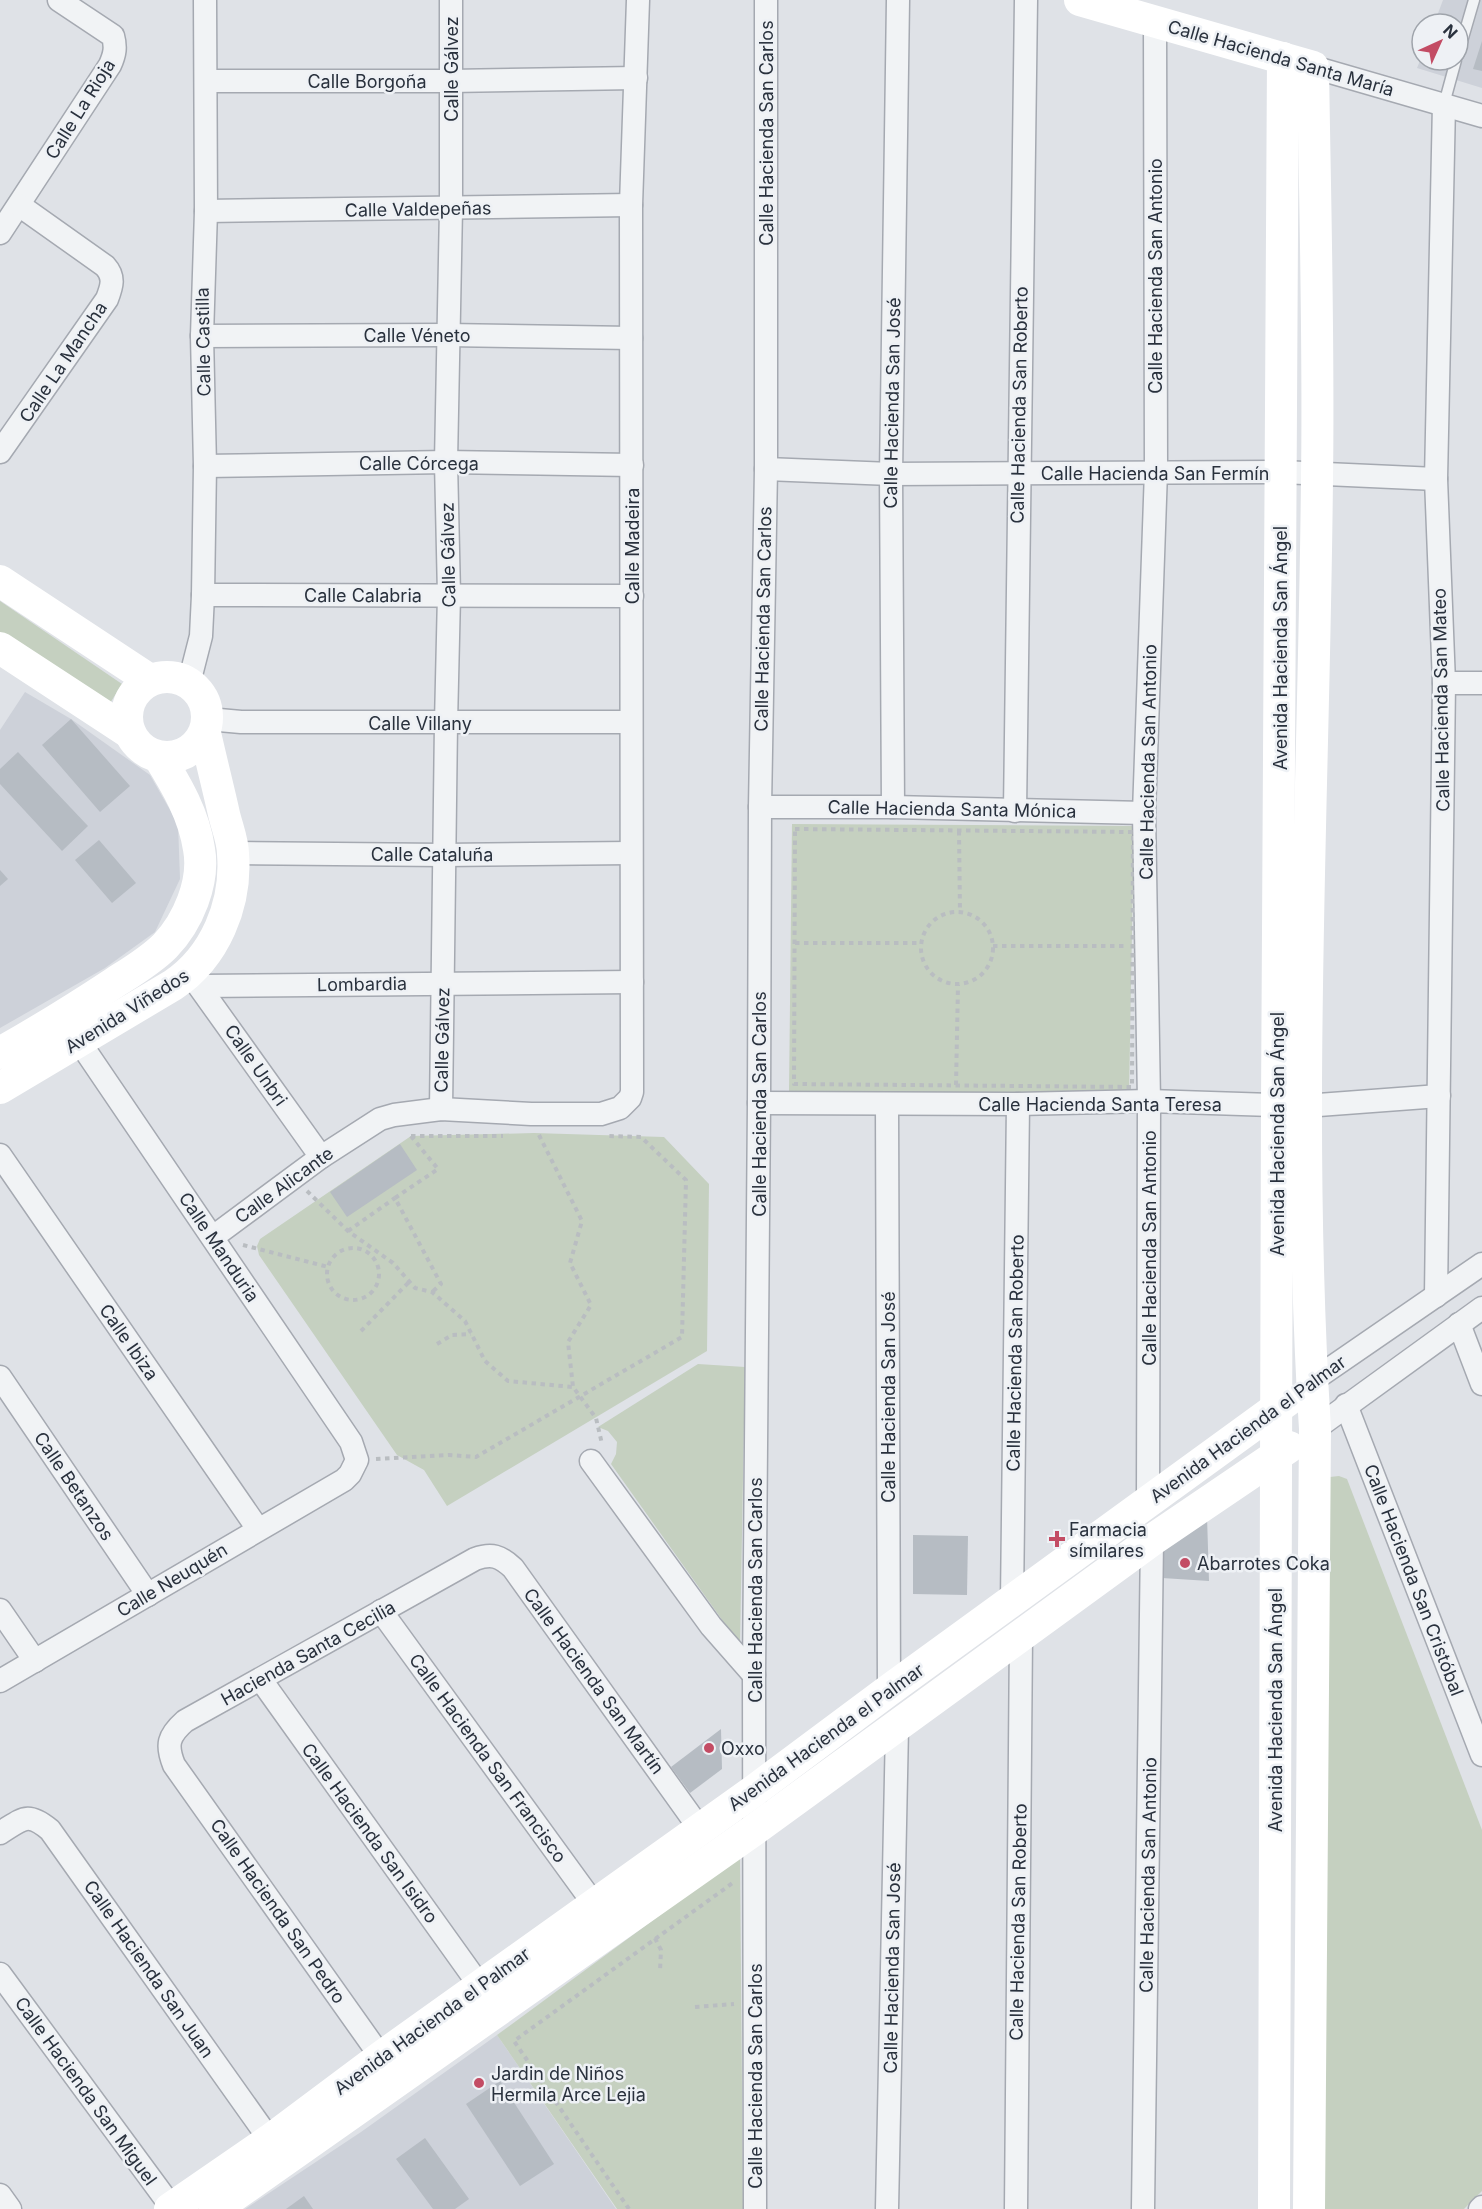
<svg xmlns="http://www.w3.org/2000/svg" width="1482" height="2209" font-family="Inter,sans-serif">
	<style>
		.built { fill: #cdd1d9 }
		.green { fill: #c5d0c0 }
		.building { fill: #b6bcc3 }
		.lines { fill: none; stroke-linecap: round; stroke-linejoin: round }
		.lane-casing { stroke: #a5a9b1; stroke-width: 13 }
		.street-casing { stroke: #a5a9b1; stroke-width: 25 }
		.path { stroke: #b9bdc1; stroke-width: 4; stroke-dasharray: 4.5 4.5; stroke-linecap: butt }
		.lane { stroke: #f1f3f5; stroke-width: 10 }
		.street { stroke: #f1f3f5; stroke-width: 22 }
		.secondary { stroke: #fff; stroke-width: 32 }
		.poi-dot { fill: #c34c64; stroke: #eef1f5; stroke-width: 2 }
		.labels { text-anchor: middle; dominant-baseline: central; stroke-width: 5; stroke-linejoin: round; paint-order: stroke }
		.street-label { font-size: 18px; fill: #29313d; stroke: #eef1f5 }
		.poi-label { font-size: 18px; fill: #29313d; stroke: #eef1f5; text-anchor: start }
	</style>
	<rect width="100%" height="100%" fill="#dfe2e7"/>
	<g class="built">
		<polygon points="1443,0 1482,0 1482,88 1417,68 1422,56 1422,60 1458,60 1458,24 1434,24"/>
		<polygon points="25,692 71,719 150,775 178,824 180,879 155,932 105,968 0,1028 0,730"/>
		<polygon points="497,2035 616,2209 245,2209 361,2132"/>
	</g>
	<g class="green">
		<polygon points="0,601 122,684 107,708 0,637"/>
		<polygon points="792,824 1134,826 1129,1093 789,1093"/>
		<polygon points="534,1133 664,1137 709,1184 707,1351 447,1506 424,1470 397,1455 259,1255 257,1246 260,1239 411,1136"/>
		<polygon points="698,1364 745,1367 740,1645 611,1464 616,1454 617,1442 608,1431 598,1427"/>
		<polygon points="1339,1476 1347,1479 1482,1830 1482,2191 1464,2209 1320,2209 1330,1477"/>
		<polygon points="740,1856 743,2209 617,2209 497,2035"/>
	</g>
	<g class="building">
		<polygon points="1482,41 1482,71 1473,69"/>
		<polygon points="71,719 130,786 100,812 42,745"/>
		<polygon points="18,752 88,826 62,851 0,784 0,769"/>
		<polygon points="99,840 136,883 112,903 75,860"/>
		<polygon points="0,870 8,879 0,886"/>
		<polygon points="400,1144 417,1170 347,1217 330,1192"/>
		<polygon points="1207,1516 1209,1581 1162,1578 1161,1548"/>
		<polygon points="913,1535 968,1536 967,1595 913,1594"/>
		<polygon points="721,1729 722,1769 690,1793 671,1767"/>
		<polygon points="500,2081 554,2164 520,2186 466,2104"/>
		<polygon points="425,2138 469,2199 455,2209 433,2209 396,2159"/>
		<polygon points="304,2196 313,2209 286,2209"/>
	</g>
	<g class="lines">
		<g class="lane-casing">
			<g id="lane">
				<polyline points="1458,55 1474,0"/>
				<polyline points="1444,104 1456,60"/>
			</g>
		</g>
		<g class="street-casing">
			<g id="street">
				<polyline points="1313,67 1482,116"/>
				<polyline points="206,81 450,81 636,78"/>
				<polyline points="206,211 631,205"/>
				<path d="M0,233L110,65C115,54 116,47 113,36L59,0"/>
				<polyline points="202,336 447,335 631,338"/>
				<path d="M0,452L107,299C112,286 115,277 105,266L19,205"/>
				<polyline points="205,466 446,462 632,465"/>
				<polyline points="766,469 891,474 1282,472 1436,479"/>
				<polyline points="203,595 632,596"/>
				<polyline points="189,683 201,636 203,595 205,466 202,336 206,211 205,0"/>
				<polyline points="1444,683 1482,683"/>
				<polyline points="208,719 241,722 631,722"/>
				<polyline points="760,807 893,807 1144,813"/>
				<polyline points="893,807 891,474 898,0"/>
				<polyline points="1015,811 1026,0"/>
				<polyline points="234,853 444,855 631,853"/>
				<polyline points="193,978 321,1157"/>
				<polyline points="200,986 632,982"/>
				<polyline points="759,1103 1018,1104 1149,1101 1305,1106 1439,1096"/>
				<polyline points="887,1104 889,1690"/>
				<polyline points="441,1109 446,723 449,595 446,462 451,208 451,0"/>
				<polyline points="0,1155 258,1529"/>
				<polyline points="213,1237 321,1157 380,1119 394,1115 441,1109 531,1114 601,1114 620,1108 630,1098 632,1092 631,205 638,0"/>
				<polyline points="1436,1296 1444,683 1436,479 1444,104"/>
				<polyline points="1459,1324 1482,1384"/>
				<polyline points="0,1377 148,1595"/>
				<polyline points="1312,1381 1482,1264"/>
				<polyline points="1346,1405 1482,1755"/>
				<polyline points="1315,1429 1482,1308"/>
				<polyline points="591,1461 711,1626 754,1675"/>
				<polyline points="1148,1501 1149,1101 1144,813 1156,471 1155,23"/>
				<polyline points="1012,1601 1018,1104"/>
				<polyline points="0,1610 35,1661"/>
				<polyline points="381,1611 594,1904"/>
				<polyline points="261,1680 480,1986"/>
				<polyline points="0,1681 344,1480 350,1474 357,1460 351,1442 70,1028"/>
				<path d="M0,1833C23,1819 27,1811 50,1830L270,2140"/>
				<polyline points="0,1974 173,2209"/>
				<path d="M381,2057L174,1765C166,1745 168,1736 185,1721L475,1559C492,1553 500,1556 513,1568L700,1829"/>
				<polyline points="0,2195 10,2209"/>
				<polyline points="755,2209 754,1675 759,1103 760,807 766,469 766,0"/>
				<polyline points="887,2209 897,1728"/>
				<polyline points="1016,2209 1021,1635"/>
				<polyline points="1143,2209 1152,1540"/>
				<polyline points="1480,2209 1482,2207"/>
			</g>
		</g>
		<g class="path">
			<polygon points="795,829 1133,832 1132,1087 794,1084"/>
			<polyline points="959,831 960,912"/>
			<circle cx="957" cy="948" r="36"/>
			<polyline points="795,943 921,943"/>
			<polyline points="993,946 1126,946"/>
			<polyline points="956,1085 958,985"/>
			<polyline points="539,1135 582,1221 570,1263 591,1305 568,1342 573,1387"/>
			<polyline points="411,1136 503,1136"/>
			<polyline points="411,1136 438,1169 395,1198 441,1284 432,1292"/>
			<polyline points="307,1191 348,1231 393,1263 415,1288 432,1292 465,1321 485,1361 508,1381 573,1387 596,1418 602,1444"/>
			<polyline points="348,1231 395,1198"/>
			<polyline points="243,1245 328,1267"/>
			<circle cx="353" cy="1274" r="26"/>
			<polyline points="361,1331 409,1282"/>
			<polyline points="437,1344 452,1335 471,1334"/>
			<polyline points="376,1459 449,1455 476,1457 682,1337 686,1180 641,1137 606,1136"/>
			<polyline points="655,1938 661,1950 660,1971"/>
			<polyline points="695,2007 734,2004"/>
			<polyline points="629,2209 514,2041 734,1882"/>
		</g>
		<use href="#lane" class="lane"/>
		<use href="#street" class="street"/>
		<g class="secondary">
			<path d="M1080,0L1313,67C1315,204 1319,341 1317,478C1314,795 1295,1113 1315,1429L1309,2209"/>
			<polyline points="0,581 150,680"/>
			<polyline points="0,648 130,733"/>
			<circle cx="167" cy="717" r="40"/>
			<path d="M0,1053C39,1031 76,1008 114,983C131,972 150,961 165,946C188,922 205,882 199,849C194,815 177,786 159,757"/>
			<path d="M0,1088L173,985C215,957 237,904 233,854C233,841 227,827 224,814C218,787 211,760 205,733"/>
			<polyline points="170,2209 270,2140 381,2057 755,1790 889,1690 1288,1400"/>
			<polyline points="215,2209 754,1830 1152,1540 1289,1447"/>
			<polyline points="1274,2209 1277,1105 1283,58"/>
		</g>
	</g>
	<g class="poi-dot">
		<path d="M1054 1530h6v6h6v6h-6v6h-6v-6h-6v-6h6z"/>
		<circle cx="1185" cy="1563" r="6"/>
		<circle cx="709" cy="1748" r="6"/>
		<circle cx="479" cy="2083" r="6"/>
	</g>
	<g class="labels">
		<g class="street-label">
			<text transform="translate(1281 58) rotate(16)">Calle Hacienda Santa María</text>
			<text transform="translate(451 69) rotate(-90)">Calle Gálvez</text>
			<text x="367" y="81">Calle Borgoña</text>
			<text transform="translate(80 109) rotate(-58)">Calle La Rioja</text>
			<text transform="translate(766 133) rotate(-90)">Calle Hacienda San Carlos</text>
			<text transform="translate(418 209) rotate(-1)">Calle Valdepeñas</text>
			<text transform="translate(1155 276) rotate(-90)">Calle Hacienda San Antonio</text>
			<text x="417" y="335">Calle Véneto</text>
			<text transform="translate(203 342) rotate(-91)">Calle Castilla</text>
			<text transform="translate(63 362) rotate(-56)">Calle La Mancha</text>
			<text transform="translate(892 403) rotate(-89)">Calle Hacienda San José</text>
			<text transform="translate(1019 405) rotate(-89)">Calle Hacienda San Roberto</text>
			<text x="419" y="463">Calle Córcega</text>
			<text x="1155" y="473">Calle Hacienda San Fermín</text>
			<text transform="translate(632 546) rotate(-90)">Calle Madeira</text>
			<text transform="translate(448 555) rotate(-91)">Calle Gálvez</text>
			<text x="363" y="595">Calle Calabria</text>
			<text transform="translate(763 619) rotate(-89)">Calle Hacienda San Carlos</text>
			<text transform="translate(1280 648) rotate(-90)">Avenida Hacienda San Ángel</text>
			<text transform="translate(1441 700) rotate(-91)">Calle Hacienda San Mateo</text>
			<text x="420" y="723">Calle Villany</text>
			<text transform="translate(1148 762) rotate(-89)">Calle Hacienda San Antonio</text>
			<text transform="translate(952 809) rotate(1)">Calle Hacienda Santa Mónica</text>
			<text x="432" y="854">Calle Cataluña</text>
			<text transform="translate(362 984) rotate(-1)">Lombardia</text>
			<text transform="translate(127 1011) rotate(-32)">Avenida Viñedos</text>
			<text transform="translate(442 1040) rotate(-89)">Calle Gálvez</text>
			<text transform="translate(256 1065) rotate(55)">Calle Unbri</text>
			<text transform="translate(759 1104) rotate(-90)">Calle Hacienda San Carlos</text>
			<text x="1100" y="1104">Calle Hacienda Santa Teresa</text>
			<text transform="translate(1277 1134) rotate(-90)">Avenida Hacienda San Ángel</text>
			<text transform="translate(284 1185) rotate(-36)">Calle Alicante</text>
			<text transform="translate(219 1247) rotate(56)">Calle Manduria</text>
			<text transform="translate(1149 1248) rotate(-90)">Calle Hacienda San Antonio</text>
			<text transform="translate(129 1342) rotate(55)">Calle Ibiza</text>
			<text transform="translate(1015 1353) rotate(-89)">Calle Hacienda San Roberto</text>
			<text transform="translate(888 1397) rotate(-90)">Calle Hacienda San José</text>
			<text transform="translate(1248 1429) rotate(-36)">Avenida Hacienda el Palmar</text>
			<text transform="translate(74 1486) rotate(56)">Calle Betanzos</text>
			<text transform="translate(172 1580) rotate(-31)">Calle Neuquén</text>
			<text transform="translate(1414 1580) rotate(69)">Calle Hacienda San Cristóbal</text>
			<text transform="translate(755 1590) rotate(-90)">Calle Hacienda San Carlos</text>
			<text transform="translate(308 1653) rotate(-29)">Hacienda Santa Cecilia</text>
			<text transform="translate(594 1681) rotate(54)">Calle Hacienda San Martín</text>
			<text transform="translate(1275 1710) rotate(-90)">Avenida Hacienda San Ángel</text>
			<text transform="translate(826 1737) rotate(-36)">Avenida Hacienda el Palmar</text>
			<text transform="translate(488 1758) rotate(54)">Calle Hacienda San Francisco</text>
			<text transform="translate(370 1833) rotate(54)">Calle Hacienda San Isidro</text>
			<text transform="translate(1148 1875) rotate(-89)">Calle Hacienda San Antonio</text>
			<text transform="translate(278 1911) rotate(55)">Calle Hacienda San Pedro</text>
			<text transform="translate(1018 1922) rotate(-89)">Calle Hacienda San Roberto</text>
			<text transform="translate(892 1968) rotate(-89)">Calle Hacienda San José</text>
			<text transform="translate(149 1969) rotate(55)">Calle Hacienda San Juan</text>
			<text transform="translate(432 2021) rotate(-36)">Avenida Hacienda el Palmar</text>
			<text transform="translate(755 2076) rotate(-90)">Calle Hacienda San Carlos</text>
			<text transform="translate(86 2091) rotate(54)">Calle Hacienda San Miguel</text>
		</g>
		<g class="poi-label">
			<text x="1069" y="1529">Farmacia<tspan x="1069" dy="21">símilares</tspan></text>
			<text x="1197" y="1563">Abarrotes Coka</text>
			<text x="721" y="1748">Oxxo</text>
			<text x="491" y="2073">Jardin de Niños<tspan x="491" dy="21">Hermila Arce Lejia</tspan></text>
		</g>
	</g>
	<g transform="translate(1440 42) rotate(45)"><circle r="28" fill="#eef1f5" stroke="#9fa4ab" stroke-width="1.5"/>
	<path d="M0-4.5L10 22L0 15L-10 22Z" fill="#c34c64"/>
	<text y="-9" font-size="16" font-weight="bold" text-anchor="middle" fill="#29313d">N</text>
	</g>
</svg>
